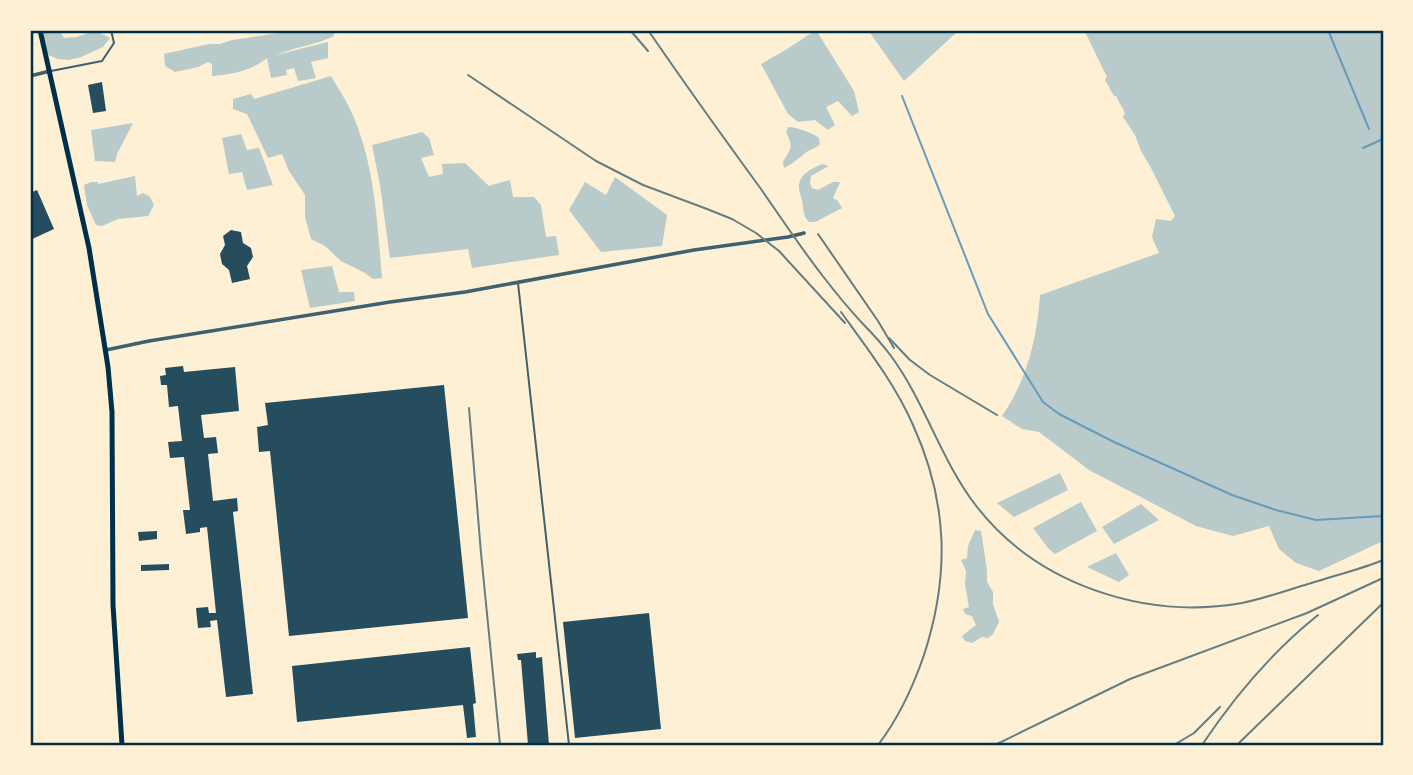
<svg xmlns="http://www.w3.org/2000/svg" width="1413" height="775" font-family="Lora,serif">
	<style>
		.green { fill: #b9caca }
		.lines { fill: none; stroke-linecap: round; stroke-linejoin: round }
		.stream { stroke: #669bbc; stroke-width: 2 }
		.building { fill: #264d5e }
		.service { stroke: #3f606c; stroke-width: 2 }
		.minor { stroke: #3f606c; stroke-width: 3.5 }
		.primary { stroke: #003049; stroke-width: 5 }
		.rail { stroke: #657d81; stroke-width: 2 }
		.neatline { fill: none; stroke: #003049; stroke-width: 2.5 }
	</style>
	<rect width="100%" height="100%" fill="#fdf0d5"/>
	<g class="green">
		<polygon points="42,30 59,30 64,38 76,37 96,31 110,38 103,47 81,57 69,60 57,59 47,54"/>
		<path d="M299,30H334V36C316,45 295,47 276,55L328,42V58L311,62L316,78L298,81L294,68L286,70L287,75L271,78L267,58C253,70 230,75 212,76V64L208,62L198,67L175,72L165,66L164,54L209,44H220L232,40Z"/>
		<polygon points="816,30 854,91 859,112 852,116 838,101 826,107 835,125 828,130 815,120 798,122 788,114 761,64 787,49"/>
		<polygon points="868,30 959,30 904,81"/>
		<path d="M1084,30H1383V541L1319,571L1296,563L1279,549L1269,526L1233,536L1196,526L1089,470L1039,432L1022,429L1002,416C1027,380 1037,339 1040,295L1159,253L1152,237L1156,219L1171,221L1175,216L1150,166L1141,151L1135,135L1123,117L1125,113L1116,96H1114L1105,80L1107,77Z"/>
		<path d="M331,76C337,87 345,98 350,109C375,162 377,221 382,278L373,279L365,273L341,261L325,246L311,239L305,217V195L289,171L282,154L268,158L247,114L233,109V99L251,94L254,99Z"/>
		<polygon points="133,123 117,154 115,162 95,161 91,130"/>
		<path d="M788,127C796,127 813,133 819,138L820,144C815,149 810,149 804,154C798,159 792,164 784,168L783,162C791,148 794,148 786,132Z"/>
		<polygon points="422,132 429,138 434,155 421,158 429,177 443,174 442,164 465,163 489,186 510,180 513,197 534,197 541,205 546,237 556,236 559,255 472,268 468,249 390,258 380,185 372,145"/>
		<polygon points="241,134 247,150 259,148 273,185 247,190 242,172 229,174 222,138"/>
		<path d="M822,164L828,166L827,167L811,176L810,183L812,188L818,190L833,182H840L833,198L838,201L842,208L815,222H809C802,215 804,209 802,200C801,196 799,192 799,188C798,174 812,169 822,164Z"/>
		<polygon points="135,176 137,196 143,193 150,197 154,205 148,216 118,219 102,226 96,225 87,205 84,185 91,182 98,182 98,184"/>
		<polygon points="615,177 667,215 662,246 601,252 569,210 585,182 606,195"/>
		<polygon points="332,266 339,292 354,292 355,301 310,308 301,270"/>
		<polygon points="1060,473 1068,490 1014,517 997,503"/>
		<polygon points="1081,502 1097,531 1055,554 1048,548 1033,528"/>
		<polygon points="1141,504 1159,520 1114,544 1102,527"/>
		<polygon points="975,530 981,531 987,570 987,582 993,592 993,604 999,622 993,634 988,638 982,637 972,643 965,641 962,636 976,625 972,616 965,614 963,609 969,607 965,584 966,571 961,560 967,558 968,546"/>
		<polygon points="1116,553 1129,575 1119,582 1087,567"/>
	</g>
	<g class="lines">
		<g class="stream">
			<polyline points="1328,30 1369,129"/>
			<polyline points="902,96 988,314 1043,402 1059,414 1114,442 1232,495 1276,510 1316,520 1383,516"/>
			<polyline points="1363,148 1383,139"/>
		</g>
	</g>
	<g class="building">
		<polygon points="102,82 106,111 93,113 88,85"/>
		<polygon points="37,190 54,229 30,240 30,193"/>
		<polygon points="231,230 241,232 243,243 251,248 253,257 247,266 250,279 232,283 229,270 222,264 220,254 225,245 223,236"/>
		<polygon points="183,366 184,372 235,367 239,411 201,415 204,438 216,437 218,453 208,454 213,501 237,498 238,511 233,512 253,694 226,697 217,620 210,621 211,627 198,628 196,608 208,607 209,613 216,613 207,527 200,528 200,532 186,534 183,510 190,510 184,457 170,458 168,442 182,441 178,406 169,407 167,385 161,385 160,376 166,375 165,368"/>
		<polygon points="444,385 468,618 289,636 270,451 259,452 257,427 268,425 265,403"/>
		<polygon points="157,531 157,539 139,541 138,532"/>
		<polygon points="169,564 169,570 141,571 141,565"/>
		<polygon points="649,613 661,729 575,738 563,622"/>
		<polygon points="470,647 476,703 473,704 476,737 467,738 463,705 297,722 292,666"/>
		<polygon points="536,652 536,658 542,657 549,745 528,745 521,660 518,660 517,654"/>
	</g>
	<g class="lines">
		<g class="service">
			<polyline points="51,71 102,61 114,43 111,30"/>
			<polyline points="518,283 569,745"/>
		</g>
		<g class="minor">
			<polyline points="30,76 50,71"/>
			<polyline points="106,350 149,341 390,302 465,292 694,250 788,237 804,233"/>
		</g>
		<polyline class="primary" points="40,30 89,248 108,367 112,412 113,605 122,745"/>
		<g class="rail">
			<polyline points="630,30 648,51"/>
			<path d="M648,30C685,84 723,137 761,189C781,218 801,248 822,275C835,292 849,309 863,324C873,334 882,344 891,356C925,402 941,461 977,507C1038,585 1145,620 1242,603C1267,598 1293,588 1318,581C1339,574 1362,569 1383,560"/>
			<polyline points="468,75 596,161 643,185 707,209 732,219 756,233 779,251 845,323"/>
			<polyline points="818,234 878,321 894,348"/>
			<path d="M841,312C867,348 895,384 913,425C948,502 950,575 924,655C913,687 898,719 878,745"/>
			<polyline points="889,338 910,360 930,375 997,415"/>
			<polyline points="469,408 481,553 500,745"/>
			<polyline points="1239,743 1383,603"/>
			<polyline points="995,745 1130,679 1307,613 1383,578"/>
			<polyline points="1174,745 1194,733 1220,707"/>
			<path d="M1202,745C1234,697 1273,651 1318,615"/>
		</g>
	</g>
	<rect width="1413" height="775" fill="none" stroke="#fdf0d5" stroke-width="63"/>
	<rect x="32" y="32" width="1350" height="712" class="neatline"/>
</svg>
